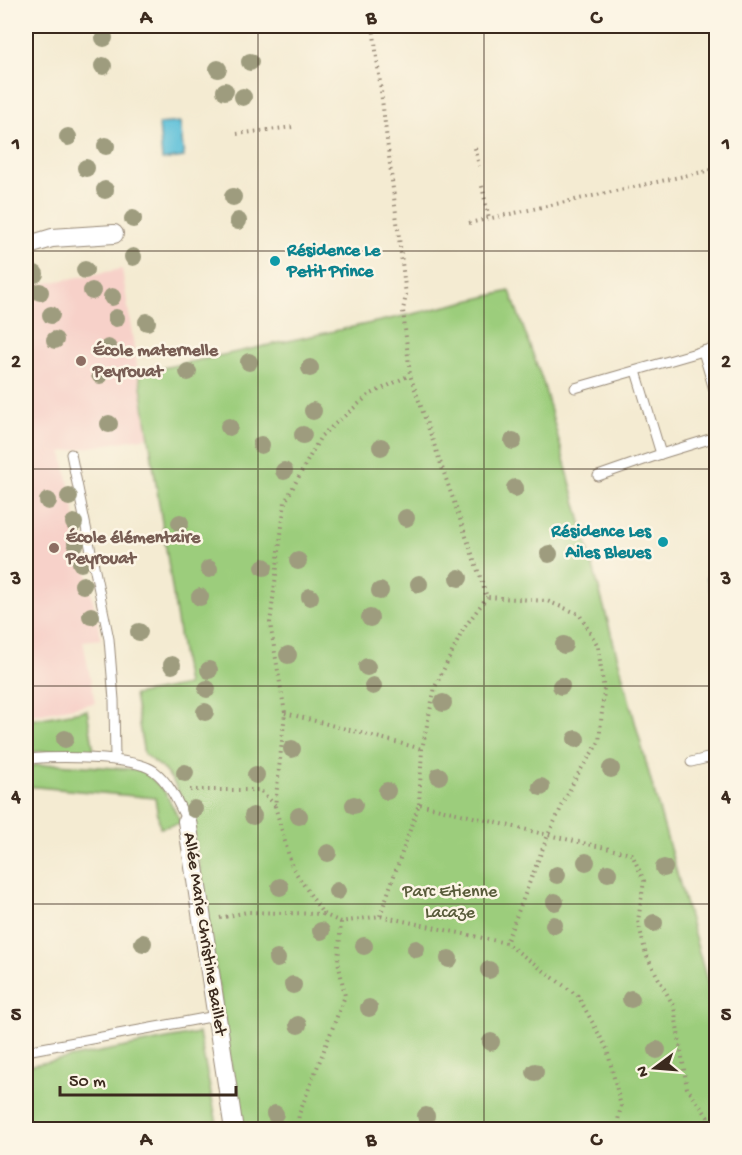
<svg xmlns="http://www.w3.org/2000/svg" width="742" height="1155" font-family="'Gochi Hand',sans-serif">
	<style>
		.built { fill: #f7d1c9 }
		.green { fill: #9ccd7c; stroke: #6c7c4d; stroke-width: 1.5 }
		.water { fill: #5bc0d9; stroke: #4b757c; stroke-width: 1.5 }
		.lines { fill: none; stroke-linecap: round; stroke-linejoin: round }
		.lane-casing { stroke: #988a78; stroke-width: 11 }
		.street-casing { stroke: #988a78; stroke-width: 20 }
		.path { stroke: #988a78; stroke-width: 4; stroke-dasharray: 1.5 4.5; stroke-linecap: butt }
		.lane { stroke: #fff; stroke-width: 9 }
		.street { stroke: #fff; stroke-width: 18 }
		.tree { fill: #9e9c7e }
		.grid { fill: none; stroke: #3b2a1e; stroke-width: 1.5; stroke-opacity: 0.55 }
		.culture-dot { fill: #0f9aa8; stroke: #fcf5e5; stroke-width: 2 }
		.education-dot { fill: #8d6e63; stroke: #fcf5e5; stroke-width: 2 }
		.labels { text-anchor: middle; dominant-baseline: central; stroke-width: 5; stroke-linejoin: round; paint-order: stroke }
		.culture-label { font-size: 18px; font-weight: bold; fill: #0d838f; stroke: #fcf5e5; text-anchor: start }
		.education-label { font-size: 18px; font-weight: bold; fill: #785e54; stroke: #fcf5e5; text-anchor: start }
		.park-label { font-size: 18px; fill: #585b3a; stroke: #fcf5e5 }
		.street-label { font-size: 18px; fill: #3b2a1e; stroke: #fcf5e5 }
		.neatline { fill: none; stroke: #3b2a1e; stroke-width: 2 }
		.grid-label { font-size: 20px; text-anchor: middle; font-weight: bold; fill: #3b2a1e }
	</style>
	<rect width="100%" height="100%" fill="#fcf5e5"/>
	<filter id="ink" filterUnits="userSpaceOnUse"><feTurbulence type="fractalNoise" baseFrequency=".0167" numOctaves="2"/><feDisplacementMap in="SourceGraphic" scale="12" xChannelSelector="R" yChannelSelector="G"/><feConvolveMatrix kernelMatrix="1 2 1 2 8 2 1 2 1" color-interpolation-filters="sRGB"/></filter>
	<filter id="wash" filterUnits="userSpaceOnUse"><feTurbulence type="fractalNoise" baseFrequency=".008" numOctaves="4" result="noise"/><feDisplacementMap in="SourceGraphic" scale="24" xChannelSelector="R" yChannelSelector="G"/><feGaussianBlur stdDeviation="1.35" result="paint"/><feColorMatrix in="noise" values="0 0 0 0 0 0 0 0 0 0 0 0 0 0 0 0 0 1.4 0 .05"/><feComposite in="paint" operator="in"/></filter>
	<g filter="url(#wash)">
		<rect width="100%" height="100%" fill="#f4ebd2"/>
		<polygon class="built" points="122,269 148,437 62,452 101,639 83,641 95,703 26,716 26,287"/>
		<g class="green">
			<polygon points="510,291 543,382 650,777 716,1013 716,1129 241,1129 192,820 173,781 161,767 144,754 134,695 187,685 139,373 413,314"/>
			<polygon points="87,710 94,751 55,751 26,752 26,721"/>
			<polygon points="57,764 143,770 165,792 181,823 160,828 155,798 26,786 26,766"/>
			<polygon points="199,1033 218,1129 26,1129 26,1066"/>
		</g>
		<g class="water">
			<polygon points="180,122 184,157 162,160 159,124"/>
			<polygon points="716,574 716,609 707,577"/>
		</g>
	</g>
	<g filter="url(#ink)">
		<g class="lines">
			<g class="lane-casing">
				<g id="lane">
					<polyline points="703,351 716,347"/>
					<polyline points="636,371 661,454"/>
					<polyline points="575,388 703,351 716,397"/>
					<polyline points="71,454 109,639 114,700 115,760"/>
					<polyline points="598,476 661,454 716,437"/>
					<path d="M26,759C53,757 132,755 154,771C170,783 178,803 187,821"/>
					<polyline points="691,762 716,756"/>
					<polyline points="26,1051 216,1016"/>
				</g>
			</g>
			<g class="street-casing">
				<g id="street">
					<polyline points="26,246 52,238 114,234"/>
					<polyline points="187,821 234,1130"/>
				</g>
			</g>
			<g class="path">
				<polyline points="373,26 406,295 403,310 410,375 487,597 547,601 579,614 598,646 604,691 599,742 576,777 548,835 506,943"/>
				<polyline points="237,134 293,127"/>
				<polyline points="475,148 479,166"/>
				<polyline points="482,186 489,219"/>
				<polyline points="469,223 716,169"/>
				<polyline points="285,713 422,749"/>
				<polyline points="190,790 260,790 275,805"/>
				<polyline points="419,804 422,749 435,687 464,628 487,597"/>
				<polyline points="380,916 419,804 548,835 632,854 644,881 638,921 646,955 674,1007 687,1088 716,1128"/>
				<polyline points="220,918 247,912 323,914"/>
				<polyline points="341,922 323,914 292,867 275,806 285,713 270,623 285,502 321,436 369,395 410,375"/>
				<polyline points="297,1130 299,1114 345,996 338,961 341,922 380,916 506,943 578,996 607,1049 621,1106 616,1130"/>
			</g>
			<use href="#lane" class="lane"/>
			<use href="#street" class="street"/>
		</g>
		<g class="tree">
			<circle cx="104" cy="38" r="9"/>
			<circle cx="250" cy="62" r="9"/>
			<circle cx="103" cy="66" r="9"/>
			<circle cx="218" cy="69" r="9"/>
			<circle cx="225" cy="91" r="9"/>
			<circle cx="243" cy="97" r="9"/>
			<circle cx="68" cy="137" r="9"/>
			<circle cx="106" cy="146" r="9"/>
			<circle cx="86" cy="168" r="9"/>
			<circle cx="105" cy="190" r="9"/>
			<circle cx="233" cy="197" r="9"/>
			<circle cx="133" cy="219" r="9"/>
			<circle cx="238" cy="221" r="9"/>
			<circle cx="133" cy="257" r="9"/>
			<circle cx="85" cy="270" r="9"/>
			<circle cx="35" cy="274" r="9"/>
			<circle cx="92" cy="291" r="9"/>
			<circle cx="40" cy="292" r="9"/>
			<circle cx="112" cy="297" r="9"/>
			<circle cx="51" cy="315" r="9"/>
			<circle cx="116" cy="318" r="9"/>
			<circle cx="147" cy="322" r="9"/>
			<circle cx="55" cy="340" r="9"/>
			<circle cx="108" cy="348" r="9"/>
			<circle cx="249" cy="362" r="9"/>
			<circle cx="310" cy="368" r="9"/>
			<circle cx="188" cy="372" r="9"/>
			<circle cx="100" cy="375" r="9"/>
			<circle cx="313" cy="411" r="9"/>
			<circle cx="109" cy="424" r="9"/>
			<circle cx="229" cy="427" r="9"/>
			<circle cx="303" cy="435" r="9"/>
			<circle cx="513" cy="441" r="9"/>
			<circle cx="261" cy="445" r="9"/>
			<circle cx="381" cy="447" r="9"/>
			<circle cx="284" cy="471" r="9"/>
			<circle cx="515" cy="488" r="9"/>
			<circle cx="69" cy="497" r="9"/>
			<circle cx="48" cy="501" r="9"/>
			<circle cx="406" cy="518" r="9"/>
			<circle cx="74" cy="523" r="9"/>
			<circle cx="180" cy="523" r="9"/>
			<circle cx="76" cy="543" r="9"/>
			<circle cx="549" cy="554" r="9"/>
			<circle cx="298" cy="561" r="9"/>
			<circle cx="81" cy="563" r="9"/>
			<circle cx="264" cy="567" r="9"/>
			<circle cx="209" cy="569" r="9"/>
			<circle cx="459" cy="578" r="9"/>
			<circle cx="419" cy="584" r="9"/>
			<circle cx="83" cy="585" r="9"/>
			<circle cx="380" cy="591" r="9"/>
			<circle cx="200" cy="597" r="9"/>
			<circle cx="310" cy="597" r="9"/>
			<circle cx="91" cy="616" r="9"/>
			<circle cx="370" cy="618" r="9"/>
			<circle cx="139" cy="632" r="9"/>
			<circle cx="564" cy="645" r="9"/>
			<circle cx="288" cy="655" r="9"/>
			<circle cx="172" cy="665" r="9"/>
			<circle cx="367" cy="667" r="9"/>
			<circle cx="209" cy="670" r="9"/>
			<circle cx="373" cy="686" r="9"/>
			<circle cx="561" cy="686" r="9"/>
			<circle cx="207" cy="689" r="9"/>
			<circle cx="443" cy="703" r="9"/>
			<circle cx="205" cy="712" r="9"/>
			<circle cx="65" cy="739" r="9"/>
			<circle cx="576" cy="739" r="9"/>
			<circle cx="292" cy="749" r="9"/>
			<circle cx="611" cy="769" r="9"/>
			<circle cx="185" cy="773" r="9"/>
			<circle cx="256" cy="775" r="9"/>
			<circle cx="439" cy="776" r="9"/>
			<circle cx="541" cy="787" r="9"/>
			<circle cx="387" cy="791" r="9"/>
			<circle cx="354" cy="805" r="9"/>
			<circle cx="194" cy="809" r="9"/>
			<circle cx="253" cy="816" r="9"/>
			<circle cx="299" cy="816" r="9"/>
			<circle cx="328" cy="853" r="9"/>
			<circle cx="586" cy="862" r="9"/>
			<circle cx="664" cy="868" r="9"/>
			<circle cx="608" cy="873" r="9"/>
			<circle cx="557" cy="875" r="9"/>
			<circle cx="280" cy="887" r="9"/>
			<circle cx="337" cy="891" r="9"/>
			<circle cx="555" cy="902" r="9"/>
			<circle cx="654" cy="923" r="9"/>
			<circle cx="554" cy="925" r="9"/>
			<circle cx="321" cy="931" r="9"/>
			<circle cx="143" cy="943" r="9"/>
			<circle cx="364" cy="946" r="9"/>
			<circle cx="416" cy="949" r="9"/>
			<circle cx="277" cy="959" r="9"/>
			<circle cx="449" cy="959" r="9"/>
			<circle cx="489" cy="970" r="9"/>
			<circle cx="293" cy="985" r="9"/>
			<circle cx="631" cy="999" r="9"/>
			<circle cx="369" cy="1008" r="9"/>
			<circle cx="298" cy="1025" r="9"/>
			<circle cx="491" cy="1042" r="9"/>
			<circle cx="657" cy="1050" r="9"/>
			<circle cx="535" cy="1072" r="9"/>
			<circle cx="275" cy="1114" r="9"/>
			<circle cx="426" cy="1116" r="9"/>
		</g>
	</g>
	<path class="grid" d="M258,26V1130M484,26V1130M26,251H716M26,469H716M26,686H716M26,904H716"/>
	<g class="culture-dot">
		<circle cx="275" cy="261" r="6"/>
		<circle cx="663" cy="542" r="6"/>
	</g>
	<g class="education-dot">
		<circle cx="81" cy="361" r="6"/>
		<circle cx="54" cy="548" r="6"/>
	</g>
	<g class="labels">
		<g class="culture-label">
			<text x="287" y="251">Résidence Le<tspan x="287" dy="21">Petit Prince</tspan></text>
			<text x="651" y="532" text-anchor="end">Résidence Les<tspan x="651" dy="21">Ailes Bleues</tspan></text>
		</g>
		<g class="education-label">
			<text x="93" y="351">École maternelle<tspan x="93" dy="21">Peyrouat</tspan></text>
			<text x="66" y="538">École élémentaire<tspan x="66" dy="21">Peyrouat</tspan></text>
		</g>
		<g class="park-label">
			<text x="450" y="892">Parc Etienne<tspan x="450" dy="21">Lacaze</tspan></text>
		</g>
		<g class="street-label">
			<text transform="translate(204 934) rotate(81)">Allée Marie Christine Baillet</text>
		</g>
	</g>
	<rect width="742" height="1155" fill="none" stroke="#fcf5e5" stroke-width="66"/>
	<g transform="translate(655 1068) rotate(254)" stroke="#fcf5e5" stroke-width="4.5" paint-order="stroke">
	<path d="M0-4.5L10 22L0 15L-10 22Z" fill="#3b2a1e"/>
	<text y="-9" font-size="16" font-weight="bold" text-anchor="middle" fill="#3b2a1e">N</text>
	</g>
	<path d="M60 1086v9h176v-9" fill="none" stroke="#3b2a1e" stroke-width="3"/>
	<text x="69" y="1086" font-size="18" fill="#3b2a1e" stroke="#fcf5e5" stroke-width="4.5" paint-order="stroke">50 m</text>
	<rect x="33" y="33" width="676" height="1089" class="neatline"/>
	<g class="grid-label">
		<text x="146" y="23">A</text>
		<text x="371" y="23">B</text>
		<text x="596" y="23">C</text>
		<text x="16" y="149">1</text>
		<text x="726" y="149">1</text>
		<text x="16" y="367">2</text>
		<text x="726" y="367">2</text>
		<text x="16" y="584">3</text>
		<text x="726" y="584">3</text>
		<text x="16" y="802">4</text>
		<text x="726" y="802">4</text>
		<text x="16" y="1020">5</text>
		<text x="726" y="1020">5</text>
		<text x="146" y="1145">A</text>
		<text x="371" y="1145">B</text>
		<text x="596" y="1145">C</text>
	</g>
</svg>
